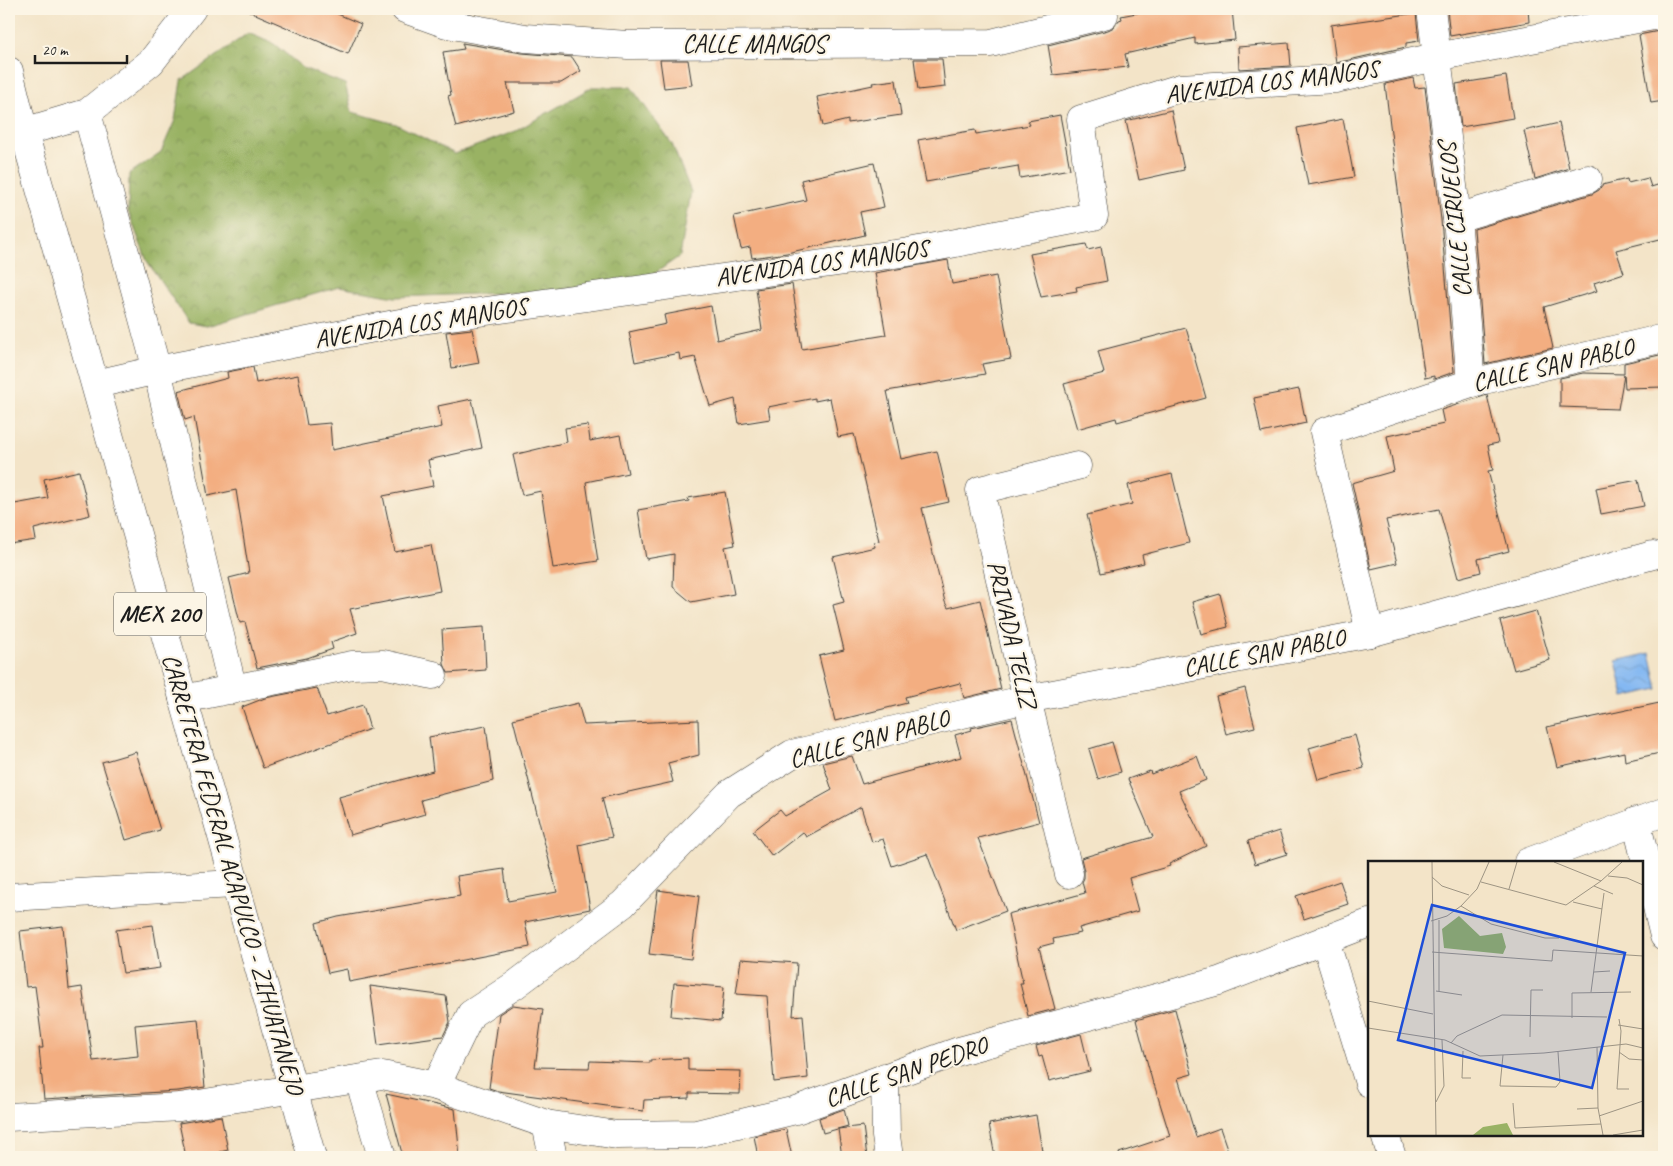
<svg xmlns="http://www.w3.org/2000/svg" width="1673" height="1166" font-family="Caveat,sans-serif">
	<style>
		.forest { fill: url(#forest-crowns); stroke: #5a6740 }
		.water { fill: url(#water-waves); stroke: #506a87 }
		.building { fill: #f3ae81 }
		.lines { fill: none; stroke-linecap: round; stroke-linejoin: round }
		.street-casing { stroke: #3c3a36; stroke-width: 29 }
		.primary-casing { stroke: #3c3a36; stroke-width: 29 }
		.street { stroke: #fff; stroke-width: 28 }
		.primary { stroke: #fff; stroke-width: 28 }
		.labels { text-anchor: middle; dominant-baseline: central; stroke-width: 4.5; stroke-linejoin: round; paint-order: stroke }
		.shield { fill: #fcf5e5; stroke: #5f5d58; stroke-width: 1 }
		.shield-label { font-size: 24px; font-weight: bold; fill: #1c1c1c }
		.street-label { font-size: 25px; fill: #1c1c1c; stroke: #fcf5e5 }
		.inset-road { fill: none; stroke: #9d9483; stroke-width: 1 }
		.view { fill: #1d4ed8; fill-opacity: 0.15; stroke: #1d4ed8; stroke-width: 2.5 }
		.inset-edge { fill: none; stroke: #1c1c1c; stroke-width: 2.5 }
	</style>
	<defs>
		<pattern id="forest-crowns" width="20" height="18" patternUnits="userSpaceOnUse" patternTransform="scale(1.25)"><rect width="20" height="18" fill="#99b264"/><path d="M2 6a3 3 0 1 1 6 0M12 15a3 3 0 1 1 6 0" fill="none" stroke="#839856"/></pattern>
		<pattern id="water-waves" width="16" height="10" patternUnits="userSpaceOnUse" patternTransform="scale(1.25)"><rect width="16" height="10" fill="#84b8f2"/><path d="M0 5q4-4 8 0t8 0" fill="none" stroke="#719ecf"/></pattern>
	</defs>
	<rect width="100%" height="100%" fill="#fcf5e5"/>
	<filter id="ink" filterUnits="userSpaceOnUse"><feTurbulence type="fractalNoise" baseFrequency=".02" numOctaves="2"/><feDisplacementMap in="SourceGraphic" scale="10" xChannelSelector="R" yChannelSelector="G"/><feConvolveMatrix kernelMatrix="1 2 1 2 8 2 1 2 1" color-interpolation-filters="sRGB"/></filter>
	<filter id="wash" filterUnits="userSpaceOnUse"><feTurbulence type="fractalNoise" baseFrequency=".0096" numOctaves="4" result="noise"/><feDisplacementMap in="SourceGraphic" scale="20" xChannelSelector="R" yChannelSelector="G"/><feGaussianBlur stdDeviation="1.12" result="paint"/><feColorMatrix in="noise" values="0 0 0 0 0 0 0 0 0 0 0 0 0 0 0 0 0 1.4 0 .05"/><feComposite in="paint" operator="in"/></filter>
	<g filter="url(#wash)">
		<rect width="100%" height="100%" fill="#f3e4c8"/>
		<polygon class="forest" points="248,33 274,44 303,68 345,84 352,112 396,124 455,154 516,131 592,87 631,87 672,144 691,192 680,256 651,276 558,291 395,297 339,287 207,326 189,323 147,261 128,211 129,174 161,152 175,120 181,81"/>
		<polygon class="water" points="1650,653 1658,689 1624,697 1616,661"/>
		<g id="blocks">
			<g class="building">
				<polygon points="244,9 326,9 361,24 348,54"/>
				<polygon points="1157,9 1232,9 1235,40 1195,44 1195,38 1125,54 1128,67 1053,75 1048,45 1108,30 1114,27 1119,20 1122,19 1121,16"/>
				<polygon points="1447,9 1528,9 1529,22 1450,36"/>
				<polygon points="1416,13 1419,41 1406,43 1406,47 1336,63 1331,25"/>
				<polygon points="1664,30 1664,101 1651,103 1639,35"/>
				<polygon points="462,43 522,53 572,57 581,71 561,83 507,83 514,111 456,127 448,96 451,95 443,52 464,49"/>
				<polygon points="1289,43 1291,66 1239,69 1238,47"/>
				<polygon points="914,59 942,59 945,87 918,90"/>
				<polygon points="660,60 688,60 692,85 664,88"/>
				<polygon points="1506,76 1513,118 1461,127 1456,84"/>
				<polygon points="1413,78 1415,88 1425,87 1441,220 1454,372 1434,379 1434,376 1425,378 1406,255 1385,84"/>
				<polygon points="896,80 901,115 848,123 848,120 823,126 817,97 873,85 872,83"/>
				<polygon points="1171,110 1184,170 1139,180 1126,121"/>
				<polygon points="1060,115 1070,169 1020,178 1018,166 926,182 918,140 975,130 976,134 1030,125 1028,121"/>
				<polygon points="1343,119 1354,177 1308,185 1297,128"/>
				<polygon points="1559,123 1569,168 1535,179 1524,131"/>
				<polygon points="874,163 884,207 860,212 865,235 787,253 752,258 750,247 741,249 734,216 806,200 801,180"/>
				<polygon points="1648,178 1651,187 1664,183 1664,238 1616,250 1624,273 1594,283 1597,291 1544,307 1553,348 1485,364 1474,229 1592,194 1599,190 1602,185 1627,179 1628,183"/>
				<polygon points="1086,244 1088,250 1101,247 1107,281 1076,287 1077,291 1041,297 1030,254"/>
				<polygon points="948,260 952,284 996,276 1011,359 982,364 985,374 887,391 901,459 937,451 949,502 922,508 945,602 948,608 980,600 1001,689 964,698 960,683 905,697 907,703 835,721 819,656 844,650 833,605 844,602 833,557 875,547 874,542 879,541 854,434 838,437 830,398 815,401 815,398 768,407 770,419 739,424 735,399 710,406 695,357 680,360 679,353 635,362 629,332 666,324 664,315 711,306 717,340 762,330 756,289 792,284 802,349 886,335 875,273"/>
				<polygon points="1186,328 1206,398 1117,422 1116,418 1077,429 1064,384 1104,373 1098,351"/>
				<polygon points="472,329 479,363 452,368 446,332"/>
				<polygon points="1664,354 1664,387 1625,388 1624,375 1618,409 1560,407 1560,378 1583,373 1624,374 1624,363"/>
				<polygon points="253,367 256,383 298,375 307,425 330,423 332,450 442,427 438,406 472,399 482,448 428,460 433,486 383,496 395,552 431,545 440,591 350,609 357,633 331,642 333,649 307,658 257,668 245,622 240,623 229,578 249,573 236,490 208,496 194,417 185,420 178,391 228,378 227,372"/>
				<polygon points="1299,389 1306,423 1261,433 1254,398"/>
				<polygon points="1487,395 1498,443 1488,445 1493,470 1488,471 1509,551 1478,559 1481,572 1458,578 1439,509 1386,520 1397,563 1371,569 1352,483 1394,471 1387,436 1444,424 1441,410"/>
				<polygon points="588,425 590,441 620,435 628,473 586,482 598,561 553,568 541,491 522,495 513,455 567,442 565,428"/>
				<polygon points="79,471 90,515 34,529 36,540 9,544 9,505 48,498 44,479"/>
				<polygon points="1172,474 1189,543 1142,555 1144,563 1101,573 1087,515 1132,504 1128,485"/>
				<polygon points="1638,480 1644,506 1601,514 1596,488"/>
				<polygon points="725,492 735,545 725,547 734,594 691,602 673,587 674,554 646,559 638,510 689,501 688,498"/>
				<polygon points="1220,594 1228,627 1201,634 1192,602"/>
				<polygon points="1536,611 1550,660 1514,670 1500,621"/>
				<polygon points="484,627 486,670 448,673 444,664 442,630"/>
				<polygon points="317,688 327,716 363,705 370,729 263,768 242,707 265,698"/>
				<polygon points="1245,688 1255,727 1226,734 1216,696"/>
				<polygon points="1664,702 1664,752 1625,761 1624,752 1557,767 1547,727"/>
				<polygon points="578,703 584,725 698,720 699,755 668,763 673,782 602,798 612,837 579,845 590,909 525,922 530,947 349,982 347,969 328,973 316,923 338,917 460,896 457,876 504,869 508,901 557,892 513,719"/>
				<polygon points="1012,719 1039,822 978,838 1006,911 956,930 927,854 892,866 883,839 872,842 861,807 806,837 803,832 772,856 753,831 780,810 785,816 832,790 823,763 852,756 862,784 961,757 955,735 972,730 971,728"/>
				<polygon points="486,726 493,781 421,800 425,814 350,835 339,797 433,771 429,737"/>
				<polygon points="1355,735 1364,768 1318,780 1309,748"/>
				<polygon points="1112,742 1121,772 1098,779 1089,749"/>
				<polygon points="136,752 160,830 126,840 102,762"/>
				<polygon points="1197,756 1206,780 1179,791 1206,846 1169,864 1170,866 1129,878 1138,911 1079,928 1081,933 1053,939 1054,943 1039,947 1055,1009 1028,1016 1020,983 1023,983 1008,914 1085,893 1082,882 1084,878 1084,871 1081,858 1153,837 1128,779 1150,771 1151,774"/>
				<polygon points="1279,831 1287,854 1255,864 1248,841"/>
				<polygon points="1340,881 1348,904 1304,919 1296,896"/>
				<polygon points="658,890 699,896 691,959 649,954"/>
				<polygon points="153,925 160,968 123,973 116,930"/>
				<polygon points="63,926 69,989 82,987 93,1061 138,1056 135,1025 198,1019 205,1087 178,1091 44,1099 39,1048 43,1048 35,986 26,987 20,931"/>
				<polygon points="741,959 797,963 793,1016 803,1015 808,1078 774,1082 767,996 736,994"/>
				<polygon points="674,983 724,987 721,1021 671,1016"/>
				<polygon points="370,986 446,996 450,1022 443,1036 378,1045"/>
				<polygon points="513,1005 543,1009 535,1067 589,1068 590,1061 650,1063 650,1060 688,1058 688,1070 741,1071 740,1094 689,1093 689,1098 644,1100 643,1111 498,1091 489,1088 499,1014"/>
				<polygon points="1175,1009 1192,1074 1178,1078 1196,1137 1220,1128 1230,1157 1120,1157 1119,1153 1170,1136 1154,1084 1153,1084 1136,1020"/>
				<polygon points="1081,1034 1090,1071 1049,1081 1042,1056 1039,1057 1036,1046"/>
				<polygon points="386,1094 455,1109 460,1157 403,1157"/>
				<polygon points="844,1109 848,1126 823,1133 819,1118"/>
				<polygon points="1036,1115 1043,1157 995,1157 989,1124"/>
				<polygon points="221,1116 228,1150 220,1152 222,1157 186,1157 179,1123"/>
				<polygon points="863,1126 867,1157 842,1157 838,1129"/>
				<polygon points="786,1129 792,1157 758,1157 754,1136"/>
			</g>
		</g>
	</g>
	<g filter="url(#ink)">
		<use href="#blocks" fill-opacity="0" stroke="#3c3a36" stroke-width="1"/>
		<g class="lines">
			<g class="street-casing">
				<g id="street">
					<polyline points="405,9 447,24 525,38 628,45 991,43 1104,15"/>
					<polyline points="1431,9 1457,218 1471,383"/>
					<polyline points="87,113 157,370 233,690"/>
					<polyline points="24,132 87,113 151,62 192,9"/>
					<polyline points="1457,218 1588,179"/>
					<polyline points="96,384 157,370 400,323 909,252 1094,216 1081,119 1180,88 1335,79 1436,57 1664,14"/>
					<polyline points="1370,633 1324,432 1471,383 1664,338"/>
					<polyline points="183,699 352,665 383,664 433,675"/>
					<polyline points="1636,821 1664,936"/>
					<polyline points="1528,862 1664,812"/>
					<polyline points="1069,874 1027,699 980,490 1077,466"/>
					<polyline points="9,897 234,884"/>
					<polyline points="1325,940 1369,1083"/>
					<polyline points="885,1077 886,1136 889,1157"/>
					<polyline points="359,1079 382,1157"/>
					<polyline points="436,1086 471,1014 515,985 623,904 729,794 792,754 1027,699 1370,633 1653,555"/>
					<polyline points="9,1117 180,1107 382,1075 436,1086 546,1124 617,1135 696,1134 796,1110 959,1051 1219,981 1369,923"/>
					<polyline points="546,1124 553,1157"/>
					<polyline points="1385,1135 1392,1157"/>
				</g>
			</g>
			<g class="primary-casing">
				<polyline id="primary" points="9,71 24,132 312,1157"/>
			</g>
			<use href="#street" class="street"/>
			<use href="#primary" class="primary"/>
		</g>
	</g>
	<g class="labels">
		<rect class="shield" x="114" y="592.5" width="92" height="43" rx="4"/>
		<g class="shield-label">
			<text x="160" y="614">MEX 200</text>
		</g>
		<g class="street-label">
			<text x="754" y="44">CALLE MANGOS</text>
			<text transform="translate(1272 82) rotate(-7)">AVENIDA LOS MANGOS</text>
			<text transform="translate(1455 220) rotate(-96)">CALLE CIRUELOS</text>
			<text transform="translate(822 263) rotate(-8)">AVENIDA LOS MANGOS</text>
			<text transform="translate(421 323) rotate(-9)">AVENIDA LOS MANGOS</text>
			<text transform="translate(1553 365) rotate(-13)">CALLE SAN PABLO</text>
			<text transform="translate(1012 634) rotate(77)">PRIVADA TELIZ</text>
			<text transform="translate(1264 653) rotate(-11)">CALLE SAN PABLO</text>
			<text transform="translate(869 739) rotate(-15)">CALLE SAN PABLO</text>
			<text transform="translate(233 874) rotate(74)">CARRETERA FEDERAL ACAPULCO - ZIHUATANEJO</text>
			<text transform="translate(906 1072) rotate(-19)">CALLE SAN PEDRO</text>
		</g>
	</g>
	<g transform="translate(1368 861)">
		<rect width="275" height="275" fill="#f3e4c8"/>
		<path d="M91,55L112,75L134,72L138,86L135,93L76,87L74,68ZM139,262L145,274H105L115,266Z" fill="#99b264"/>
		<path class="inset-road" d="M64,1L68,274M186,1L233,20M240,15L259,17L275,24M64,16L74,25L101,34M113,21L198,44L233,20L254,1M226,25L245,33M141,28L149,1M205,41L234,48M93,45L123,63L177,77H191M71,59V130M63,60L79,55L93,45L109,28L121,1M64,91L184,100L185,89L275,95M226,111L242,110M68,130L94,134M223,131L236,32M0,140L65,153M204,157V132L263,131M251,158L253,170L249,228H261M250,164L275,168M0,167L77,179L112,195L176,192L258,183L275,187M162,176L163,129H175M83,182L89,175L134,154L239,156M229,186L230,247L235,274M95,190L94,217H103M251,191L261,198L275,199M135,194L132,225L188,226L192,221L190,191M68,241L76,225L74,179M145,242L147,267L233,263M209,248L230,247M231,255L275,240M245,274L275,269"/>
		<path class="view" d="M64,44L257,92L224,227L30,179Z"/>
		<rect width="275" height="275" class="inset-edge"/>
	</g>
	<rect width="1673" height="1166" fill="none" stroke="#fcf5e5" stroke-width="30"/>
	<path d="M35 55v8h92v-8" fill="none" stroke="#1c1c1c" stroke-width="2.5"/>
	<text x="42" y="55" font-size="15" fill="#1c1c1c" stroke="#fcf5e5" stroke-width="4" paint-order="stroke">20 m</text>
</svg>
